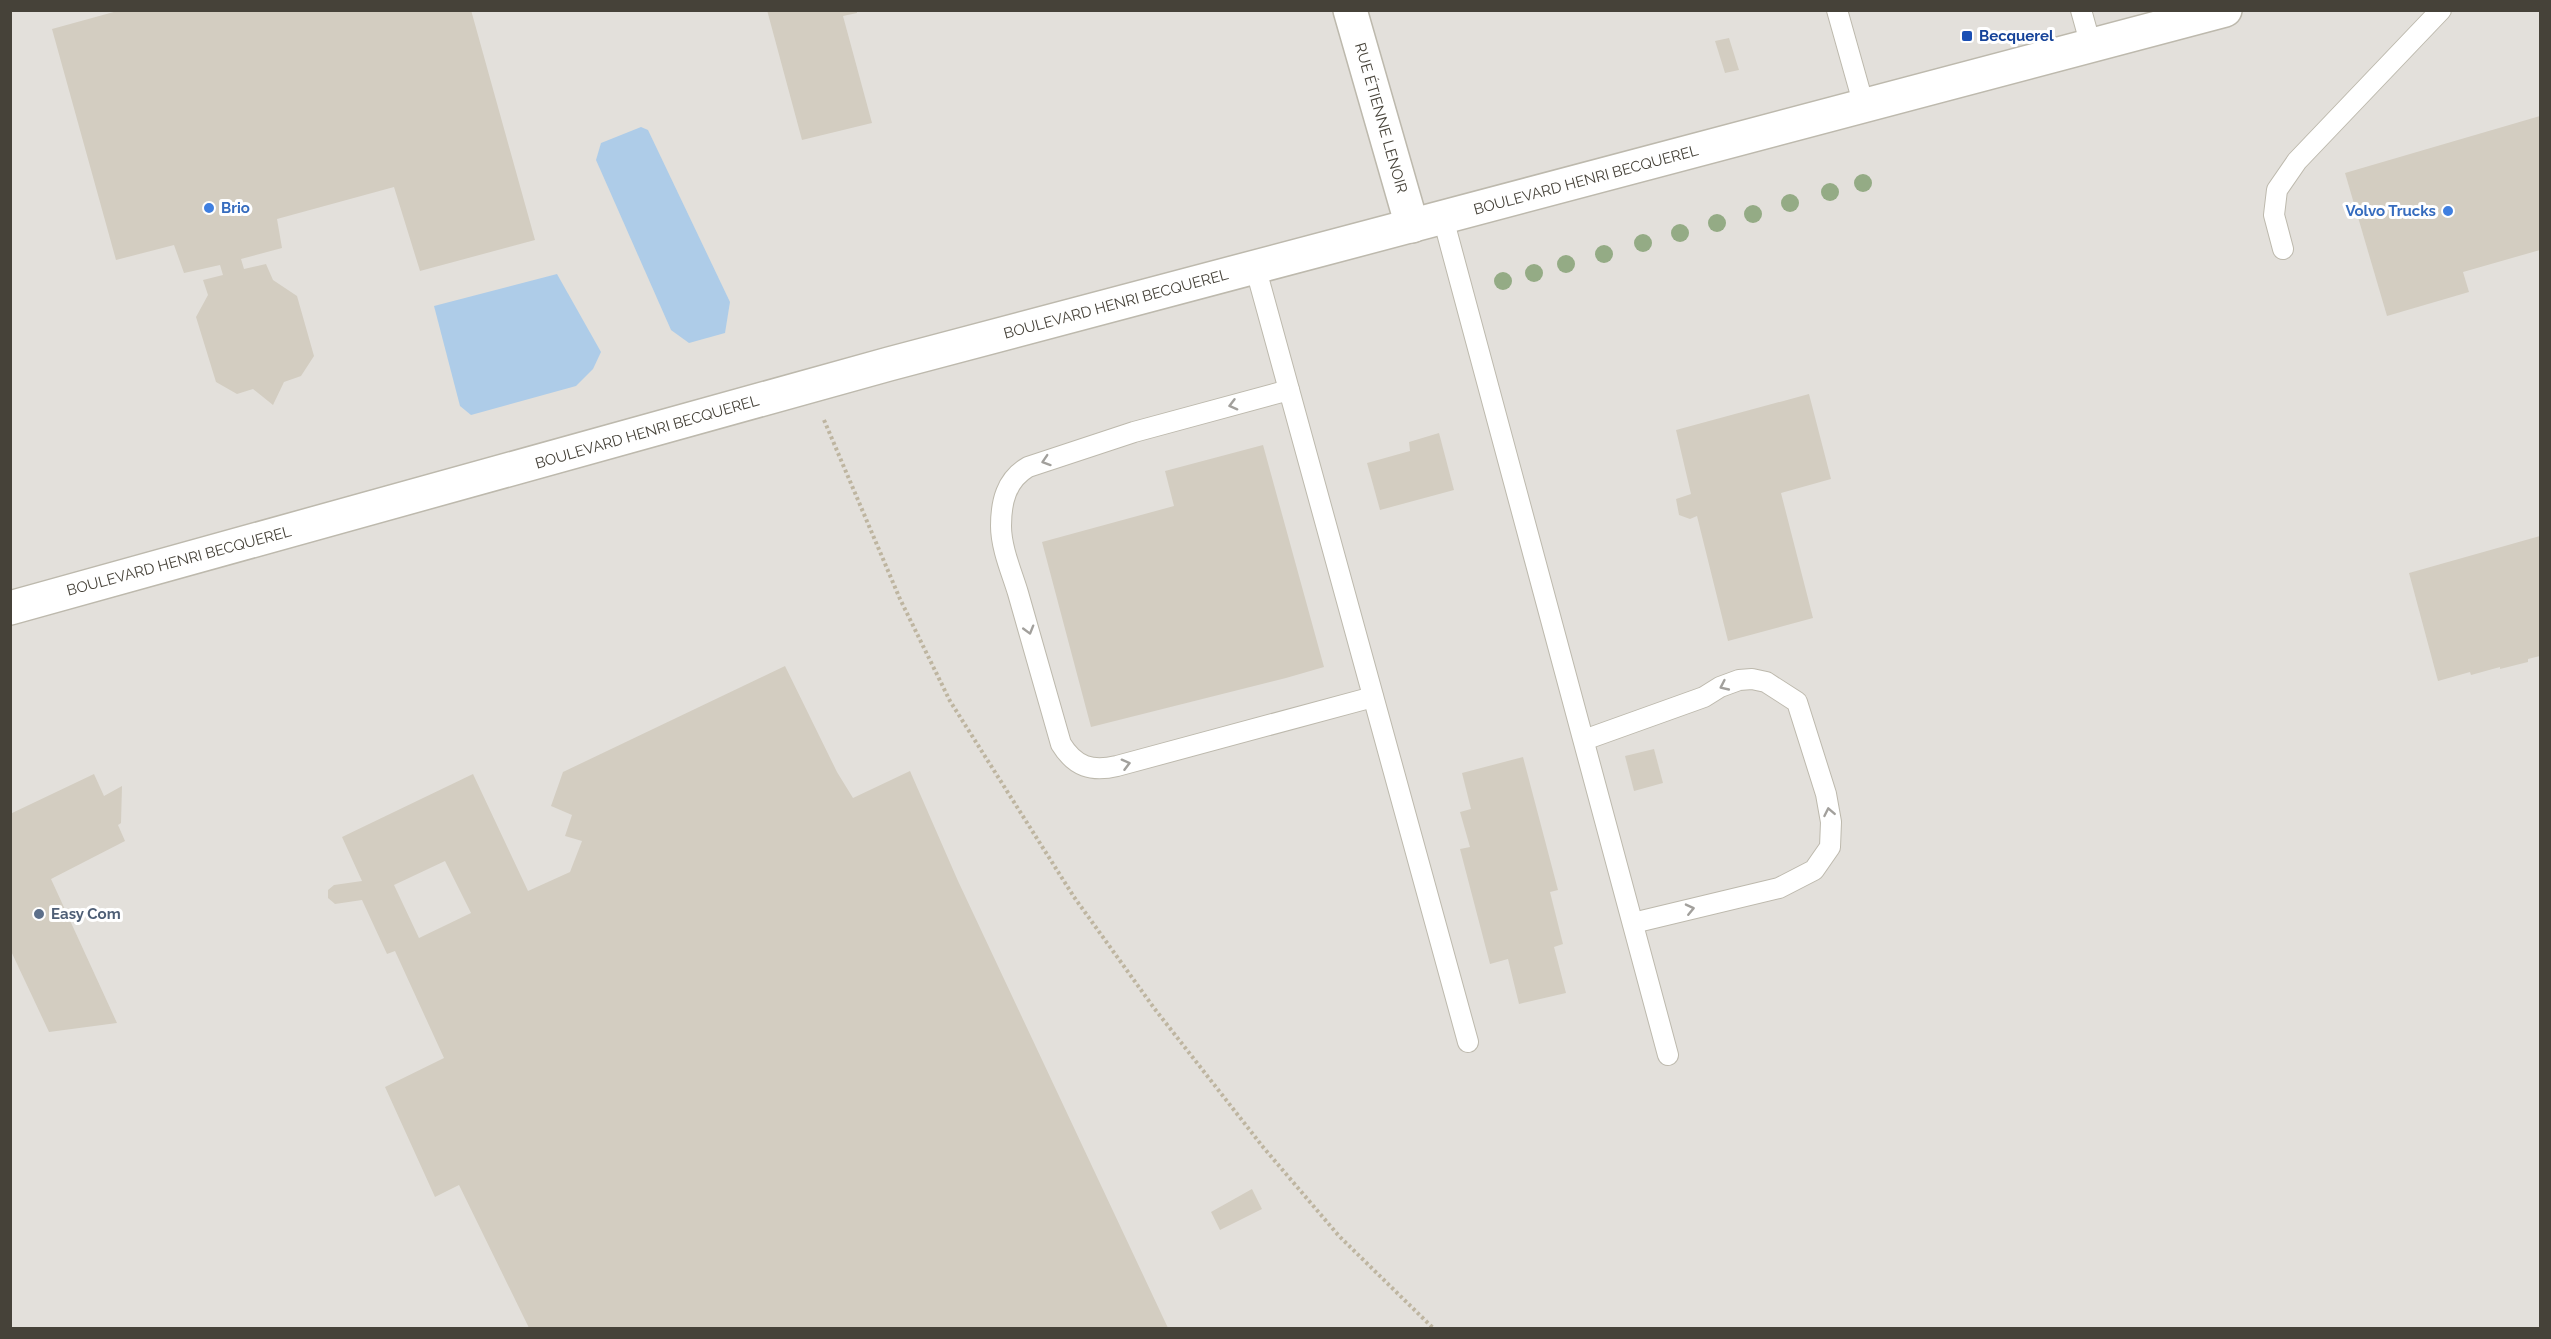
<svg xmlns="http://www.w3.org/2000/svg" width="2551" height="1339" font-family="Raleway,sans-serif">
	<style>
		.industrial { fill: #e3e0db }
		.water { fill: #aecce8 }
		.building { fill: #d3cdc1; fill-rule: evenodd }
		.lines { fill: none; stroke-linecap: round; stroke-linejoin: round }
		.lane-casing { stroke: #bdb9ad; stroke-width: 22 }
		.street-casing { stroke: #bdb9ad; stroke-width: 36 }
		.path { stroke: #beb5a0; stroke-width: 4; stroke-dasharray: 3 3; stroke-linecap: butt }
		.lane { stroke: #fff; stroke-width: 20 }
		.street { stroke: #fff; stroke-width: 33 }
		.tree { fill: #94ab85 }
		.oneway { stroke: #a2a09c }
		.transit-dot { fill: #1a4fb4; stroke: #fff; stroke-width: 2 }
		.shop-dot { fill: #3f7fe0; stroke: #fff; stroke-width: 2 }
		.service-dot { fill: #5c6f8a; stroke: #fff; stroke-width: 2 }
		.labels { text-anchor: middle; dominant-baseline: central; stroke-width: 6; stroke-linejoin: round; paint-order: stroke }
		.transit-label { font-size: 15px; font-weight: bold; fill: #164399; stroke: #fff; text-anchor: start }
		.street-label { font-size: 15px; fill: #464239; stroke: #fff }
		.shop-label { font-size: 15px; font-weight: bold; fill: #366cbe; stroke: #fff; text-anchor: start }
		.service-label { font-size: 15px; font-weight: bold; fill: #4e5e75; stroke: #fff; text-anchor: start }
	</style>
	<rect width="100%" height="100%" fill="#f3f1ea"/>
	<rect class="industrial" x="11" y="11" width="2529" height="1317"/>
	<g class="water">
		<polygon points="641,127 648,130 730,302 725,333 689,343 671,330 596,160 601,143"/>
		<polygon points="557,274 601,352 593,369 576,386 471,415 460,406 434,306"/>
	</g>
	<g class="building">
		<polygon points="121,10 471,10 535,240 420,271 394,187 277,219 282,248 241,259 244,269 266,264 273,280 297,296 314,356 301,376 284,382 273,405 253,389 237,394 216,382 196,317 208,295 203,280 223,275 220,265 184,273 174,245 116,260 52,29"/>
		<polygon points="767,10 857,10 857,13 843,16 872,123 802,140"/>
		<polygon points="1729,38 1739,70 1725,73 1715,41"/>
		<polygon points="2540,116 2540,250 2463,272 2469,292 2387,316 2345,173"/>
		<polygon points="1809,394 1831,479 1781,493 1813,618 1728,641 1697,516 1690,519 1679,515 1676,499 1691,494 1676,430"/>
		<polygon points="1439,433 1454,490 1380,510 1367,463 1410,451 1409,442"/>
		<polygon points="1263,445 1324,667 1286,678 1091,727 1042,542 1174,506 1165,471"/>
		<polygon points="2540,536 2540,656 2528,659 2528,662 2500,669 2500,667 2471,675 2470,672 2438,681 2409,573"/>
		<path d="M785,666L837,772L853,798L910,771L958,881L1168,1328H529L459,1185L435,1197L385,1087L444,1058L395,951L387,954L362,900L335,904L328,898V890L334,885L362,881L342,837L473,774L528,891L570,872L582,841L565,836L572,815L551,806L563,772ZM445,861L471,913L419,938L394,885Z"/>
		<polygon points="1654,749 1663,783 1634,791 1625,756"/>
		<polygon points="1523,757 1558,890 1550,892 1563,944 1554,947 1566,993 1519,1004 1508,959 1490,964 1460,849 1470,847 1460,812 1471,809 1462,773"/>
		<polygon points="94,774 104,796 122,786 121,823 118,825 125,841 51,879 117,1023 49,1032 10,949 10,814"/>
		<polygon points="1252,1189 1262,1209 1220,1230 1211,1212"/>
	</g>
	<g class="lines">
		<g class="lane-casing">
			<g id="lane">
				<polyline points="1837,10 1864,106"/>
				<polyline points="2081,10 2091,46"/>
				<polyline points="1443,218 1668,1055"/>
				<polyline points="2283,249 2274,215 2277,190 2297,161 2441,10"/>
				<polyline points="1255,266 1468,1042"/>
				<path d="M1289,390L1134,432L1028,467C1006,480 1001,502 1001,526C1001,548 1012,573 1018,593C1033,644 1047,694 1061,744C1075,767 1092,772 1117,766L1373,697"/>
				<polyline points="1584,740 1704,697 1720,687 1739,680 1752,679 1766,682 1797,702 1826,794 1831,822 1830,847 1814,870 1779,888 1633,923"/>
			</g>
		</g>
		<g class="street-casing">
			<g id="street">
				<polyline points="1350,10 1412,226"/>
				<polyline points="10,608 889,364 2225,10"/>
			</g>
		</g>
		<polyline class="path" points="824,420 900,599 950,701 1074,897 1154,1008 1263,1147 1339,1236 1433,1328"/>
		<use href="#lane" class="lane"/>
		<use href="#street" class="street"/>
	</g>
	<g class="tree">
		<circle cx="1863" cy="183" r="9"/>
		<circle cx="1830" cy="192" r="9"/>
		<circle cx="1790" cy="203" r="9"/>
		<circle cx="1753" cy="214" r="9"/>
		<circle cx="1717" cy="223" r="9"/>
		<circle cx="1680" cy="233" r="9"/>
		<circle cx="1643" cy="243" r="9"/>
		<circle cx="1604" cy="254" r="9"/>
		<circle cx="1566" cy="264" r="9"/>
		<circle cx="1534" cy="273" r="9"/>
		<circle cx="1503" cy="281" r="9"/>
	</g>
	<defs><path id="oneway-chevron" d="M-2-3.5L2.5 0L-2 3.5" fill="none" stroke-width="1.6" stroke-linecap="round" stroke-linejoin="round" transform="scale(1.5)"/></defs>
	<g class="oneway">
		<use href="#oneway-chevron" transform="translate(1233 405) rotate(165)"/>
		<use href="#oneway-chevron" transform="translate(1046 461) rotate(162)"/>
		<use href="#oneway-chevron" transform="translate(1029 630) rotate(74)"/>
		<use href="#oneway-chevron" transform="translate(1724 686) rotate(155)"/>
		<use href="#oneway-chevron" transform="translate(1126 764) rotate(-15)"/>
		<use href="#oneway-chevron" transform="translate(1829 812) rotate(-101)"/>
		<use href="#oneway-chevron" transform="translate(1690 909) rotate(-13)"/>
	</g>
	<rect class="transit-dot" x="1961" y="30" width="12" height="12" rx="3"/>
	<g class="shop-dot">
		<circle cx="209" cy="208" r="6"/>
		<circle cx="2448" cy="211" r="6"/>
	</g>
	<circle class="service-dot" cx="39" cy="914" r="6"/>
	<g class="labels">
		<g class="transit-label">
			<text x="1979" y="36">Becquerel</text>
		</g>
		<g class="street-label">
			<text transform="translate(1381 118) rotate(74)">RUE ÉTIENNE LENOIR</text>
			<text transform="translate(1586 180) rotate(-15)">BOULEVARD HENRI BECQUEREL</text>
			<text transform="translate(1116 304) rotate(-15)">BOULEVARD HENRI BECQUEREL</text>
			<text transform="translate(647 432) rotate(-16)">BOULEVARD HENRI BECQUEREL</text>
			<text transform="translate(179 561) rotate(-15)">BOULEVARD HENRI BECQUEREL</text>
		</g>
		<g class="shop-label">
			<text x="221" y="208">Brio</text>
			<text x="2436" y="211" text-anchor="end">Volvo Trucks</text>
		</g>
		<g class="service-label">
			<text x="51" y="914">Easy Com</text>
		</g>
	</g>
	<rect width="2551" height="1339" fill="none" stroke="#464239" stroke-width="24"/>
</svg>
